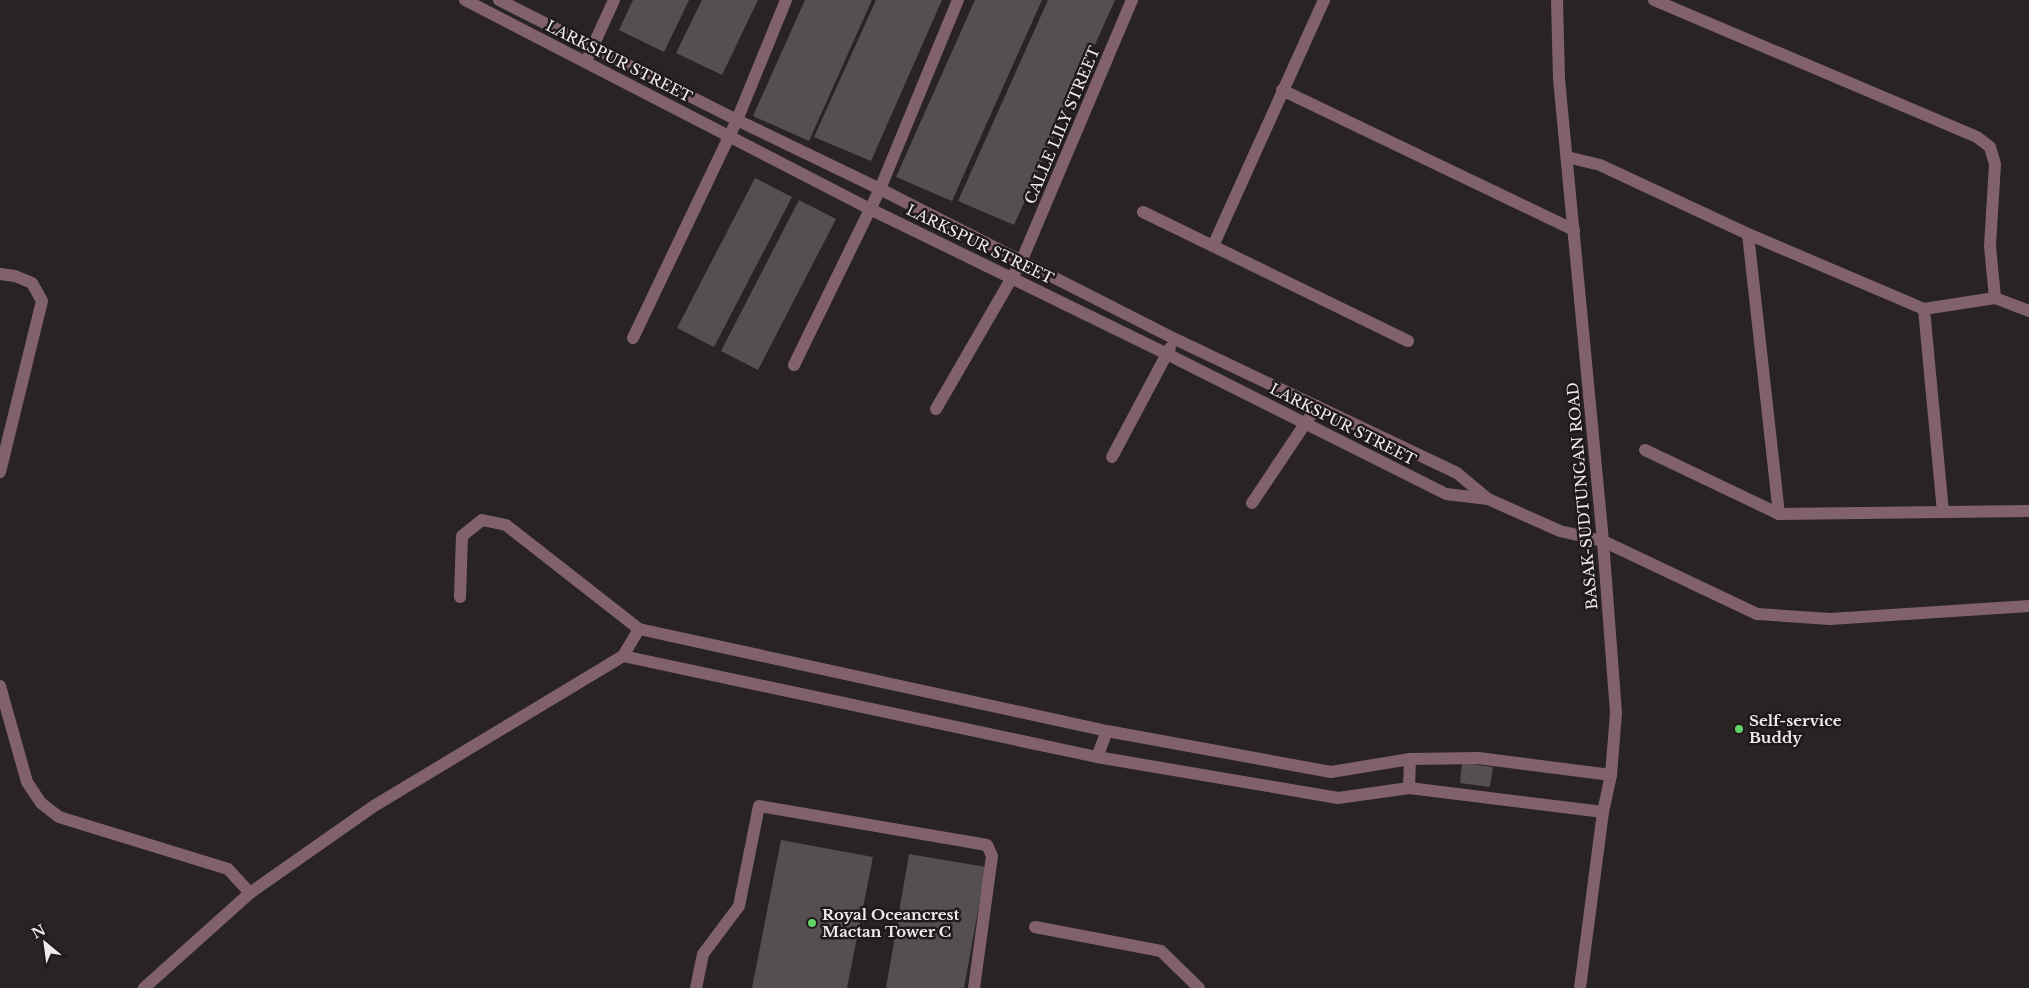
<svg xmlns="http://www.w3.org/2000/svg" width="2029" height="988" font-family="'Libre Baskerville',serif">
	<style>
		.building { fill: #564f51 }
		.lines { fill: none; stroke-linecap: round; stroke-linejoin: round }
		.minor { stroke: #81626b; stroke-width: 12 }
		.tertiary { stroke: #81626b; stroke-width: 12 }
		.poi-dot { fill: #62d469; stroke: #1f191b; stroke-width: 2 }
		.labels { text-anchor: middle; dominant-baseline: central; stroke-width: 5; stroke-linejoin: round; paint-order: stroke }
		.street-label { font-size: 15px; fill: #efebec; stroke: #1f191b }
		.poi-label { font-size: 15px; font-weight: bold; fill: #efebec; stroke: #1f191b; text-anchor: start }
	</style>
	<rect width="100%" height="100%" fill="#292324"/>
	<g class="building">
		<polygon points="633,0 689,0 664,52 619,30"/>
		<polygon points="702,0 758,0 722,75 676,53"/>
		<polygon points="805,0 872,0 809,141 753,116"/>
		<polygon points="876,0 942,0 871,161 814,137"/>
		<polygon points="975,0 1042,0 952,201 896,177"/>
		<polygon points="1048,0 1115,0 1014,225 958,201"/>
		<polygon points="755,178 792,197 714,347 677,328"/>
		<polygon points="799,200 836,219 758,370 721,351"/>
		<polygon points="1462,763 1493,767 1490,787 1460,783"/>
		<polygon points="781,840 873,857 847,988 752,988"/>
		<polygon points="909,854 986,867 964,988 886,988"/>
	</g>
	<g class="lines">
		<g class="minor">
			<polyline points="465,0 870,209 1167,354 1446,494 1488,499"/>
			<polyline points="499,0 737,120 880,189 1175,339 1457,473 1488,499 1560,531 1603,541 1757,614 1830,619 2029,606"/>
			<polyline points="1654,0 1977,137 1990,147 1995,164 1990,246 1995,298"/>
			<polyline points="589,55 614,0"/>
			<polyline points="1282,90 1574,230"/>
			<polyline points="1567,157 1600,165 1748,234 1924,309 1995,298 2029,311"/>
			<polyline points="1143,212 1408,341"/>
			<polyline points="1748,234 1779,514"/>
			<polyline points="1213,246 1324,0"/>
			<polyline points="0,274 15,276 32,283 42,301 0,472"/>
			<polyline points="1924,309 1943,512"/>
			<polyline points="633,338 737,120 786,0"/>
			<polyline points="794,365 880,189 958,0"/>
			<polyline points="936,409 1021,262 1132,0"/>
			<polyline points="1645,450 1779,514 2029,511"/>
			<polyline points="1112,457 1170,348"/>
			<polyline points="1252,503 1317,406"/>
			<polyline points="460,597 462,536 482,520 506,525 639,629 1107,731 1331,772 1410,759 1478,758 1611,775"/>
			<polyline points="623,656 1097,757 1338,798 1409,788 1603,812"/>
			<polyline points="0,686 27,782 41,803 59,817 228,869 250,893"/>
			<polyline points="1097,757 1107,731"/>
			<polyline points="1409,788 1410,759"/>
			<polyline points="1035,927 1161,951 1199,988"/>
			<polyline points="144,988 250,893 374,806 623,656 639,629"/>
			<polyline points="696,988 703,954 739,906 759,806 987,845 992,856 974,988"/>
		</g>
		<polyline class="tertiary" points="1557,0 1559,79 1603,541 1616,713 1611,775 1603,812 1580,988"/>
	</g>
	<g class="poi-dot">
		<circle cx="1739" cy="729" r="5"/>
		<circle cx="812" cy="923" r="5"/>
	</g>
	<g class="labels">
		<g class="street-label">
			<text transform="translate(619 61) rotate(27)">LARKSPUR STREET</text>
			<text transform="translate(1062 125) rotate(-67)">CALLE LILY STREET</text>
			<text transform="translate(980 244) rotate(26)">LARKSPUR STREET</text>
			<text transform="translate(1343 424) rotate(27)">LARKSPUR STREET</text>
			<text transform="translate(1582 496) rotate(-95)">BASAK-SUDTUNGAN ROAD</text>
		</g>
		<g class="poi-label">
			<text x="1749" y="720">Self-service<tspan x="1749" dy="17">Buddy</tspan></text>
			<text x="822" y="914">Royal Oceancrest<tspan x="822" dy="17">Mactan Tower C</tspan></text>
		</g>
	</g>
	<g transform="translate(45 943) rotate(331)" stroke="#1f191b" stroke-width="4" paint-order="stroke">
	<path d="M0-4L9 19L0 12L-9 19Z" fill="#efebec"/>
	<text y="-8" font-size="14" font-weight="bold" text-anchor="middle" fill="#efebec">N</text>
	</g>
</svg>
